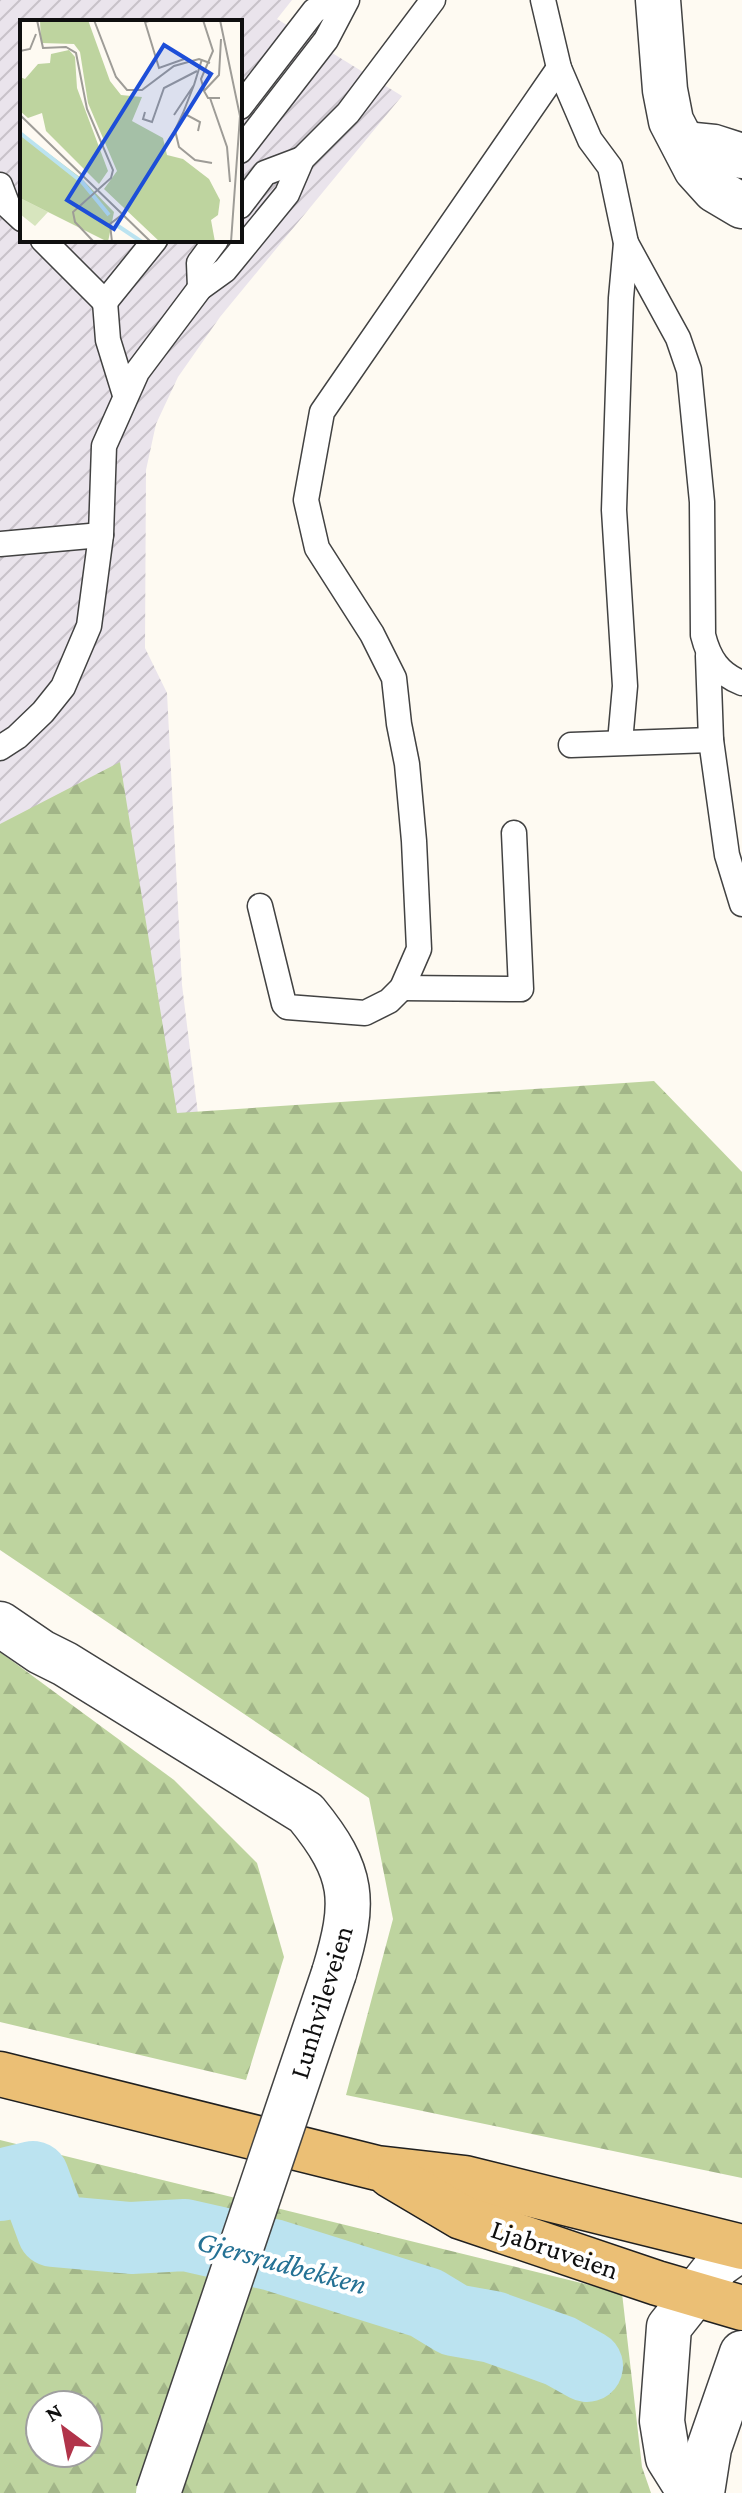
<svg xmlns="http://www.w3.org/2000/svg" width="742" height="2493" font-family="'Crimson Pro',serif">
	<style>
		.industrial { fill: url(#industrial-furrows); fill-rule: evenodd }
		.forest { fill: url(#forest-firs); fill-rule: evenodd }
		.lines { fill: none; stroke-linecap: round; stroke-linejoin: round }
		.river { stroke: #bbe3f0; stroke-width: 72 }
		.service-casing { stroke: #424242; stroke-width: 27 }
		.minor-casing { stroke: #424242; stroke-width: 47 }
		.tertiary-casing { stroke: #424242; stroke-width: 47 }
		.primary-casing { stroke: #202020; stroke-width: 47 }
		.service { stroke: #fff; stroke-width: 24 }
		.minor { stroke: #fff; stroke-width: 44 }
		.tertiary { stroke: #fff; stroke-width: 44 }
		.primary { stroke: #ebbf75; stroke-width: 44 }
		.minor-bridge-casing { stroke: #424242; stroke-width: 47; stroke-linecap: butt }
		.minor-bridge { stroke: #fff; stroke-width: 44 }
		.labels { text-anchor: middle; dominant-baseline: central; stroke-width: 8; stroke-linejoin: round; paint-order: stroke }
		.street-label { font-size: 28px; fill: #0f0f0f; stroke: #fff }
		.water-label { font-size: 30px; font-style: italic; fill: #247194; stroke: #fff }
		.inset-river { fill: none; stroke: #bbe3f0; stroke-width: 4 }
		.inset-road { fill: none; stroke: #9e9c97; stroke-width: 2 }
		.view { fill: #1d4ed8; fill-opacity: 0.15; stroke: #1d4ed8; stroke-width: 4 }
		.inset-edge { fill: none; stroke: #0f0f0f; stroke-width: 4 }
	</style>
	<defs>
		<pattern id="industrial-furrows" width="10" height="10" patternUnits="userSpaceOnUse" patternTransform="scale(2)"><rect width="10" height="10" fill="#eae4ec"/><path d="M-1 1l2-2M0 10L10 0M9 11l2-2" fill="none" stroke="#c8c2c9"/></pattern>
		<pattern id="forest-firs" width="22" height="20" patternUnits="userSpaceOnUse" patternTransform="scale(2)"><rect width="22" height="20" fill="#bed49f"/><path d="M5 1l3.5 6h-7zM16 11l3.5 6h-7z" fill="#a2b588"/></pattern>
	</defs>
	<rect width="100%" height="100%" fill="#fefaf2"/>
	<path class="industrial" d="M0,0H292L277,19L402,96L220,317L178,377L156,424L146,470L145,648L167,693L182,985L199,1122L0,1071ZM22,22H240V240H22Z"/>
	<g class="forest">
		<polygon points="120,762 177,1113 654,1081 742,1172 742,2178 346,2095 393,1919 369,1798 0,1550 0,824"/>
		<polygon points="0,1652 174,1780 257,1863 284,1957 246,2080 0,2022"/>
		<path d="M0,2140L622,2293L642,2467L651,2493H0ZM40,2405H88V2453H40Z"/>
	</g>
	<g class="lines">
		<polyline class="river" points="0,2185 33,2177 53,2231 131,2238 185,2235 273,2255 426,2303 454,2320 493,2327 560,2351 587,2366"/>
		<g class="service-casing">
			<g id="service">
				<polyline points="543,0 559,68 590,140 610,167 626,243 621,298 614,510 625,686 620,742"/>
				<polyline points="240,107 314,11 330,0"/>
				<polyline points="240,151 326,40 347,0"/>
				<polyline points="0,185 8,206 22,219"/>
				<polyline points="240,206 265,173 302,159"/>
				<polyline points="43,240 105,302 155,240"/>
				<path d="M626,243L678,338L689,370L702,502L703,635C709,659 719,674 742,683"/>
				<polyline points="200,288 199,263 216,240"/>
				<polyline points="105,302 108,340 125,395"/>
				<polyline points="0,544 101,535"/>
				<polyline points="708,656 711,740 727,855 742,904"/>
				<polyline points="571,745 711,740"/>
				<polyline points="0,748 17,737 43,712 63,687 89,626 101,535 104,446 137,372 200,288 225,270 287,194 302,159 348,113 433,0"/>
				<polyline points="260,906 284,1004 287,1007 365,1013 389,1001 402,988 419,949 414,841 407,764 399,724 394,678 372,634 317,548 306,500 322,412 559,68"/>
				<polyline points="402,988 521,989 514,833"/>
			</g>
		</g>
		<g class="minor-casing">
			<path id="minor" d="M0,1624L41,1652L65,1664L306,1813C355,1873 356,1901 334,1973"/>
		</g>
		<g class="tertiary-casing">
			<g id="tertiary">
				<polyline points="658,0 665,90 671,121 696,169 715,190 742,206"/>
				<polyline points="684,144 714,147 742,156"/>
				<polyline points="690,2493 668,2458 662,2421 669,2327 718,2265 742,2248"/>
				<polyline points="702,2493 709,2448 742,2353"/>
			</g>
		</g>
		<g class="primary-casing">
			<g id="primary">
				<polyline points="0,2074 377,2168 465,2178 742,2247"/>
				<polyline points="390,2175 461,2217 657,2283 742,2308"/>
			</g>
		</g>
		<use href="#service" class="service"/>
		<use href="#minor" class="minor"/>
		<use href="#tertiary" class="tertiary"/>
		<use href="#primary" class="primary"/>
		<g class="minor-bridge-casing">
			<polyline id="minor-bridge" points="158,2493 334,1973"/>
		</g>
		<use href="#minor-bridge" class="minor-bridge"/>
	</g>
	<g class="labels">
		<g class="street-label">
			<text transform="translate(321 2002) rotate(-73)">Lunhvileveien</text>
			<text transform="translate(555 2249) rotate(19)">Ljabruveien</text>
		</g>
		<g class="water-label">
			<text transform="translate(282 2262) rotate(15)">Gjersrudbekken</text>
		</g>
	</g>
	<g transform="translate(20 20)">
		<rect width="222" height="222" fill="#fefaf2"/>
		<path d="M0,178L28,192L15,206L0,194Z" fill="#d7e5be"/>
		<path d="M20,0H68L90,61L101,75L122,77L112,101L143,118L147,135L163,139L189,159L200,180L198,195L191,200L195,222H140L84,169L97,151L68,83L60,32L54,24L21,23ZM49,30L55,37L57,68L88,151L79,164L26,111L22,93L8,98L0,91V57L5,59L18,44L30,43L31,34ZM0,112L61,158L94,192L88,222L0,178Z" fill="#bed49f"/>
		<path class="inset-river" d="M0,113L62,162L89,195M98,206L122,222"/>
		<path class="inset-road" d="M17,0L23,28L46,27L56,33L67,89L93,150L91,158L53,192L55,202L74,222M74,0L96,57L107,70H122L154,46L179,39L190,43M133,0L125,2L139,48L167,38M183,0L193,31L181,59L184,70M200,0L220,96L211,222M0,31L10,29L16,14M174,65L163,93L180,102L178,111M190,78L207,127L210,162M200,78H188L184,71L199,55L201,19M125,92L123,99L132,102L144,68L177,51M163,93L155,110L159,127L175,140L192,143M0,95L131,222M154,95L174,65L182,39M92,222L90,204L103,194"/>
		<path class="view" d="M144,25L191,54L94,209L47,180Z"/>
		<rect width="222" height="222" class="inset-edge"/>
	</g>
	<g transform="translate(64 2429) rotate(328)"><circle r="38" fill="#ffffff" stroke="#9f9f9f" stroke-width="2"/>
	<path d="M0-6L14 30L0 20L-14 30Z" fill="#b1344a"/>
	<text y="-12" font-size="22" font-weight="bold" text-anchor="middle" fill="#0f0f0f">N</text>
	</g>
</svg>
